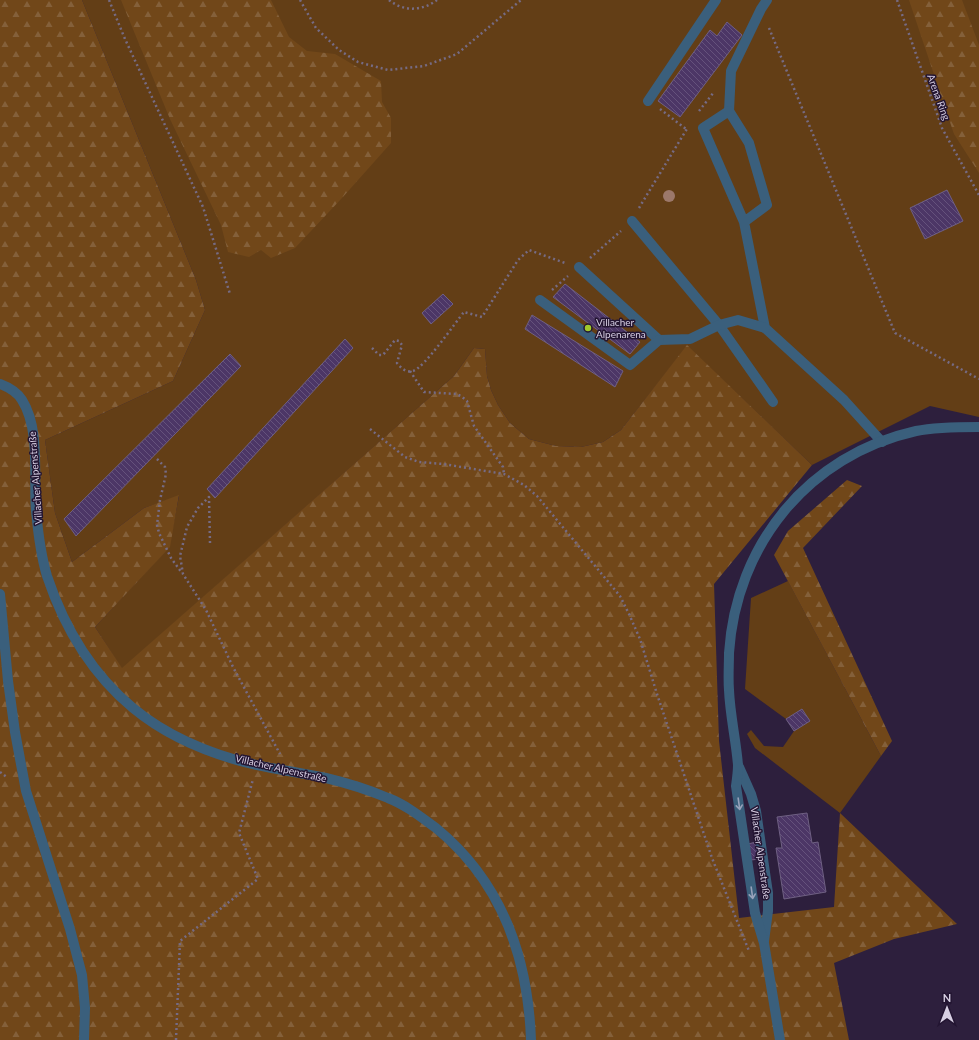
<svg xmlns="http://www.w3.org/2000/svg" width="979" height="1040" font-family="Lato,sans-serif">
	<style>
		.green { fill: #633e16 }
		.forest { fill: url(#forest-firs) }
		.building { fill: url(#building-back-hatch); stroke: #6f6083 }
		.lines { fill: none; stroke-linecap: round; stroke-linejoin: round }
		.path { stroke: #766b84; stroke-width: 2.5; stroke-dasharray: 2 3; stroke-linecap: butt }
		.lane { stroke: #3a5f7c; stroke-width: 10 }
		.street { stroke: #3a5f7c; stroke-width: 10 }
		.tree { fill: #9c786a }
		.oneway { stroke: #98a2ba }
		.poi-dot { fill: #a0c92c; stroke: #231532; stroke-width: 1.5 }
		.labels { text-anchor: middle; dominant-baseline: central; stroke-width: 3; stroke-linejoin: round; paint-order: stroke }
		.street-label { font-size: 10px; fill: #d7cfe3; stroke: #231532 }
		.poi-label { font-size: 10px; fill: #d7cfe3; stroke: #231532; text-anchor: start }
	</style>
	<defs>
		<pattern id="forest-firs" width="22" height="20" patternUnits="userSpaceOnUse"><rect width="22" height="20" fill="#714719"/><path d="M5 1l3.5 6h-7zM16 11l3.5 6h-7z" fill="#84603a"/></pattern>
		<pattern id="building-back-hatch" width="6" height="6" patternUnits="userSpaceOnUse"><rect width="6" height="6" fill="#4c3666"/><path d="M-1 5l2 2M0 0l6 6M5-1l2 2" fill="none" stroke="#65527c"/></pattern>
	</defs>
	<rect width="100%" height="100%" fill="#2d1f3d"/>
	<g class="green">
		<polygon points="82,0 979,0 979,417 930,406 812,465 687,346 621,430 603,442 581,447 556,446 529,439 510,423 498,405 491,390 487,376 485,349 474,348 454,376 122,669 95,627 169,547 179,496 144,508 72,562 55,513 45,440 173,381 205,310 196,280"/>
		<polygon points="788,581 881,756 840,813 755,748 747,734 751,730 764,746 783,747 794,731 810,721 802,709 786,719 745,689 751,598"/>
	</g>
	<g class="forest">
		<polygon points="0,0 82,0 196,280 205,310 173,381 45,440 55,513 72,562 144,508 179,495 170,547 95,627 122,668 454,376 474,348 485,349 487,376 491,390 498,405 510,423 529,439 556,446 581,447 603,442 621,430 687,345 812,465 714,584 719,741 739,918 834,907 840,813 957,924 894,939 834,963 849,1040 0,1040"/>
		<polygon points="121,0 271,0 289,37 307,51 335,54 381,81 382,102 391,118 391,143 342,198 295,248 271,258 261,250 249,257 228,252 221,225 170,119"/>
		<polygon points="909,0 962,0 979,45 979,173 954,134"/>
		<polygon points="847,480 862,486 803,548 892,741 881,756 774,555 788,531"/>
	</g>
	<g class="building">
		<polygon points="727,22 742,35 680,117 658,101 710,30 717,36"/>
		<polygon points="947,190 963,221 925,239 910,208"/>
		<polygon points="565,284 640,342 630,354 553,297"/>
		<polygon points="443,294 453,304 431,324 422,313"/>
		<polygon points="532,315 623,371 615,387 525,329"/>
		<polygon points="345,339 353,348 215,498 207,489"/>
		<polygon points="230,354 241,366 76,536 64,519"/>
		<polygon points="802,709 810,721 794,731 786,719"/>
		<polygon points="807,813 812,843 818,842 826,892 784,899 776,848 782,848 777,817"/>
		<polygon points="756,842 759,859 751,860 748,844"/>
	</g>
	<g class="lines">
		<g class="path">
			<polyline points="109,0 125,39 203,207 230,294"/>
			<polyline points="300,0 316,28 339,50 358,62 388,70 424,66 457,54 521,0"/>
			<path d="M389,0C404,12 422,11 437,0"/>
			<polyline points="897,0 942,128 979,195"/>
			<polyline points="769,28 895,333 979,379"/>
			<polyline points="660,109 686,129"/>
			<polyline points="699,111 714,92"/>
			<polyline points="639,208 688,127"/>
			<polyline points="590,258 621,231"/>
			<polyline points="552,290 568,276"/>
			<path d="M372,348L379,355H383L395,340L399,341L402,345L397,363C401,368 406,373 413,371C424,368 455,323 464,312L482,317L518,260L529,250L565,263"/>
			<polyline points="410,371 424,392 456,394 461,396 467,401 474,426 503,467 504,474"/>
			<polyline points="370,429 405,457 419,462 443,464 504,474 524,485 537,496 620,596 629,614 640,639 657,694 712,858 749,951"/>
			<polyline points="157,459 165,467 166,474 160,500 157,525 159,533 171,558 182,573"/>
			<polyline points="210,543 209,497 198,508 187,527 180,556 183,574 206,610 233,667 280,754"/>
			<polyline points="0,772 8,778"/>
			<polyline points="176,1040 180,941 258,879 239,833 253,779"/>
		</g>
		<g class="lane">
			<polyline points="648,101 716,0"/>
			<polyline points="729,111 731,71 761,9 767,0"/>
			<polyline points="632,221 719,325 773,402"/>
			<polyline points="744,222 703,128 729,111 749,143 767,205 744,222 765,328 844,400 882,442"/>
			<polyline points="579,267 659,340 690,339 719,325 738,320 765,328"/>
			<polyline points="540,300 630,365 659,340"/>
		</g>
		<g class="street">
			<path d="M0,384C8,387 17,392 22,400C41,430 33,478 36,511C38,532 41,556 47,576C64,627 92,674 133,708C168,737 213,755 256,765C279,770 303,773 326,778C347,783 369,790 388,798C406,805 421,817 436,828C502,882 528,957 531,1040"/>
			<polyline points="0,594 8,681 15,732 26,791 70,929 82,975 85,1008 84,1040"/>
			<polyline points="739,767 751,794 756,811 768,893 768,911 764,941"/>
			<path d="M780,1040L764,943L755,913L736,786C737,779 738,772 738,765C736,740 730,715 729,690C728,678 729,665 729,653C736,545 808,455 916,431C936,427 958,427 979,427"/>
		</g>
	</g>
	<circle class="tree" cx="669" cy="196" r="6"/>
	<defs><path id="oneway-shaft" d="M-6 0H5M1.5-3L5.5 0L1.5 3" fill="none" stroke-width="1.6" stroke-linecap="round" stroke-linejoin="round"/></defs>
	<g class="oneway">
		<use href="#oneway-shaft" transform="translate(739 804) rotate(82)"/>
		<use href="#oneway-shaft" transform="translate(752 893) rotate(82)"/>
	</g>
	<circle class="poi-dot" cx="588" cy="328" r="4"/>
	<g class="labels">
		<g class="street-label">
			<text transform="translate(939 97) rotate(70)">Arena Ring</text>
			<text transform="translate(35 478) rotate(-94)">Villacher Alpenstraße</text>
			<text transform="translate(281 768) rotate(13)">Villacher Alpenstraße</text>
			<text transform="translate(761 853) rotate(82)">Villacher Alpenstraße</text>
		</g>
		<g class="poi-label">
			<text x="596" y="322">Villacher<tspan x="596" dy="12">Alpenarena</tspan></text>
		</g>
	</g>
	<g transform="translate(947 1008)" stroke="#231532" stroke-width="3" paint-order="stroke">
	<path d="M0-3L7 15L0 10L-7 15Z" fill="#d7cfe3"/>
	<text y="-6" font-size="11" font-weight="bold" text-anchor="middle" fill="#d7cfe3">N</text>
	</g>
</svg>
